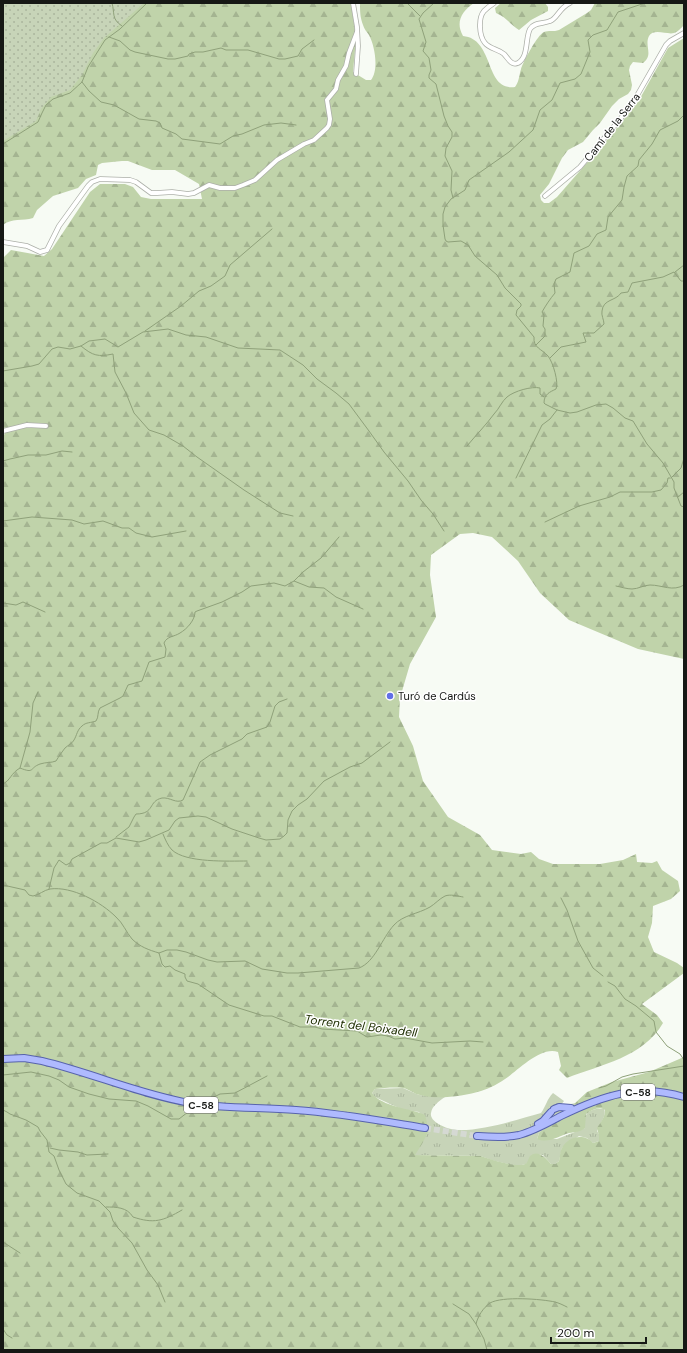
<svg xmlns="http://www.w3.org/2000/svg" width="687" height="1353" font-family="'DM Sans',sans-serif">
	<style>
		.grass { fill: url(#grass-tufts) }
		.forest { fill: url(#forest-firs) }
		.park { fill: url(#park-dots) }
		.lines { fill: none; stroke-linecap: round; stroke-linejoin: round }
		.stream { stroke: #8fa17a; stroke-width: 1 }
		.primary-tunnel { stroke: #d5d9d3; stroke-width: 6; stroke-dasharray: 6 3; stroke-linecap: butt }
		.minor-casing { stroke: #acafa8; stroke-width: 5.5 }
		.primary-casing { stroke: #5763ac; stroke-width: 8 }
		.minor { stroke: #fff; stroke-width: 4 }
		.primary { stroke: #afbafe; stroke-width: 6 }
		.poi-dot { fill: #616fe7; stroke: #fff; stroke-width: 1.5 }
		.labels { text-anchor: middle; dominant-baseline: central; stroke-width: 3; stroke-linejoin: round; paint-order: stroke }
		.shield { fill: #fff; stroke: #5c5d5b; stroke-width: 1 }
		.shield-label { font-size: 10px; font-weight: bold; fill: #161815 }
		.street-label { font-size: 11px; fill: #161815; stroke: #fff }
		.poi-label { font-size: 11px; fill: #161815; stroke: #fff; text-anchor: start }
		.water-label { font-size: 12px; font-style: italic; fill: #203003; stroke: #fff }
	</style>
	<defs>
		<pattern id="grass-tufts" width="24" height="20" patternUnits="userSpaceOnUse"><rect width="24" height="20" fill="#c7d4b8"/><path d="M3 7l-1-3M5 7V3M7 7l1-3M15 17l-1-3M17 17v-4M19 17l1-3" fill="none" stroke="#aab59d"/></pattern>
		<pattern id="forest-firs" width="22" height="20" patternUnits="userSpaceOnUse"><rect width="22" height="20" fill="#c0d3aa"/><path d="M5 1l3.5 6h-7zM16 11l3.5 6h-7z" fill="#a4b491"/></pattern>
		<pattern id="park-dots" width="8" height="8" patternUnits="userSpaceOnUse"><rect width="8" height="8" fill="#c7d4b8"/><path d="M2 2h.1M6 6h.1" fill="none" stroke="#aab59d" stroke-width="1.8" stroke-linecap="round"/></pattern>
	</defs>
	<rect width="100%" height="100%" fill="#f7fbf4"/>
	<path class="grass" d="M403,1088L419,1095L445,1097C439,1101 432,1106 431,1113C429,1123 450,1130 457,1130C484,1131 515,1120 541,1113C546,1106 547,1099 553,1093L564,1101L560,1106L576,1103L581,1105L545,1128L539,1133L537,1139H557L585,1128C585,1124 584,1118 586,1115C589,1109 599,1108 604,1109C607,1115 600,1124 597,1131L600,1136L599,1141L593,1143L587,1138L579,1136L562,1148L559,1161L555,1164H551L543,1155L535,1154C532,1157 529,1161 526,1164C518,1168 489,1160 481,1156L414,1155L426,1135L428,1125L419,1112L401,1109L375,1097L372,1093L375,1089Z"/>
	<g class="forest">
		<path d="M3,3H351L355,30V50L353,72L366,80H371C379,70 375,46 369,35C367,32 364,29 363,25C360,17 360,11 360,3H474C462,11 455,22 463,36C495,39 484,91 515,87C519,82 519,76 521,69C523,62 538,34 544,32C548,30 554,32 559,30L587,13L591,10L595,3H684V25C681,28 678,32 674,33C667,35 654,28 649,36C644,46 654,55 643,63L633,62L630,66L629,70L632,85L631,90L628,94L619,99L612,106L600,123L593,130L583,142L568,150L562,158L549,184L540,195L541,200L544,203H549L557,197L607,140L638,102L668,48L684,38V659L638,649L569,620L540,593L518,561L492,537L473,533L460,534L431,555L430,575L436,617L410,664L400,698L399,717L413,746L423,781L448,817L480,835L492,850L521,854L531,852L539,859L553,864H600L623,860L636,854L637,862L652,863L657,861L662,870L678,881L680,891L671,899L653,906L652,923L648,937L654,952L677,963L684,968V973L642,1004L657,1015L663,1023C644,1057 600,1065 567,1078L559,1070L561,1066L558,1052C542,1046 520,1068 508,1077C500,1083 490,1088 481,1091C464,1096 437,1100 420,1095C414,1094 409,1089 403,1088C394,1087 384,1088 375,1089L372,1093C382,1107 410,1108 425,1115L429,1130L422,1144L415,1155L481,1156C488,1159 518,1168 525,1164C528,1163 528,1159 530,1156C538,1149 546,1158 551,1164H555L559,1161C560,1157 560,1151 562,1148C568,1136 585,1133 593,1143L599,1141V1136L597,1128C601,1122 605,1117 605,1110C599,1106 592,1110 586,1114L585,1128C581,1132 575,1132 569,1133C558,1136 549,1144 537,1139L539,1133L545,1128L581,1105L574,1104L587,1092L612,1082L649,1072L684,1057V1350H3V435L5,434L3,428V258L11,250L44,256L52,249L90,192L100,184H125L133,187L141,197L151,199H202L199,184L175,170H152L128,161H122L102,163L98,165L96,175L86,179L78,188L53,196L37,210L33,218C23,221 11,218 3,225Z"/>
		<path d="M501,3H545L548,7V11L531,20L519,30C511,25 506,17 496,13L495,8Z"/>
	</g>
	<polygon class="park" points="3,3 144,3 104,38 93,53 82,75 70,90 51,97 41,109 36,121 3,141"/>
	<g class="lines">
		<g class="stream">
			<path d="M112,3C115,13 111,19 122,26"/>
			<polyline points="407,3 420,16"/>
			<polyline points="434,3 423,13 419,19 426,42 423,51 429,58 431,70 429,75 429,78 436,84 444,116 448,126 452,132 452,137 446,148 445,156 452,171 451,190 453,198"/>
			<path d="M645,3L618,12L607,30L593,35L588,40L590,52L581,74L575,79L560,83L552,100L540,110L533,130L509,152L469,180L465,190L451,199L445,207L443,214V225L445,239L446,241L448,242L461,241L468,245L475,256L497,275L505,288L521,304V306L517,310L516,315L534,337C533,348 542,349 548,356C553,362 559,383 556,389C550,392 544,394 544,403L545,404L557,410L570,413L577,412L596,405L606,404L613,408L625,418L633,421L647,444L663,463L674,482V488L681,506L684,507"/>
			<polyline points="109,37 120,41 130,50 135,52 168,59 175,59 188,56 189,54 195,52 203,52 221,48 226,50 248,50 279,59 285,59 298,56 302,49 314,40"/>
			<polyline points="82,82 89,91 101,102 114,105 139,119 156,121 160,123 162,128 176,134 182,139 220,144 233,136 242,134 264,125 281,123 296,125"/>
			<polyline points="3,144 38,122 42,113 46,105 53,99 70,93 82,82 88,67 105,40 120,29 147,3"/>
			<polyline points="675,272 684,265"/>
			<polyline points="145,331 181,306 199,291 211,286 225,276 230,265 272,229"/>
			<path d="M536,345L545,336V329L543,326L544,315L542,312C546,305 550,299 555,293L554,284L556,279L570,272L574,253L589,246L597,234L606,230L608,217L622,200L624,187L627,176L638,166L639,160L652,144L660,130L678,121L684,115"/>
			<path d="M81,346C93,356 98,357 113,354L115,372L126,393L134,413L149,430L164,435L183,446L197,457L244,490L280,513L293,516"/>
			<path d="M550,358L561,347L586,342L583,333H594L604,324C604,320 601,315 602,311C603,299 616,301 621,293L628,292L632,283L663,277L674,272L681,281H684"/>
			<polyline points="3,371 32,366 39,364 52,349 58,347 70,349 81,346 89,341 105,339 118,347 143,332 168,329 186,335 206,337 238,348 280,350 303,365 317,379 336,393 349,404 369,431 384,452 408,481 421,500 433,514 444,531"/>
			<path d="M467,446C476,435 486,425 494,414C499,409 502,401 507,397C514,391 532,386 540,388V394L544,397"/>
			<polyline points="684,452 684,453"/>
			<polyline points="3,461 10,459 28,455 46,455 62,451 72,452"/>
			<polyline points="516,478 542,425 550,419 557,410"/>
			<polyline points="671,478 681,468 684,458"/>
			<polyline points="678,497 684,492"/>
			<polyline points="3,521 32,517 72,520 84,524 103,521 122,528 129,528 136,533 152,537 186,531"/>
			<polyline points="545,522 579,506 610,497 620,492 652,492 661,490 667,483 668,478 670,478"/>
			<polyline points="294,581 303,572 321,558 339,537"/>
			<path d="M616,586C621,587 627,589 632,589C638,589 644,585 650,585C662,585 673,592 684,585"/>
			<polyline points="3,603 16,605 23,602 45,612"/>
			<polyline points="20,768 30,732 33,703 38,692"/>
			<path d="M3,784C10,781 11,773 20,768C35,774 29,768 40,764C46,762 51,763 56,761C59,756 62,752 65,748C68,745 72,744 74,740C77,735 77,730 82,726C86,722 91,723 96,721C99,717 97,712 100,708L120,698L123,696L128,685L142,681L149,662L165,657L166,649L164,643C167,636 174,637 180,633C187,629 195,620 195,612L197,611L222,602L242,592L251,586L274,583L285,586L294,581L309,587L324,588L336,597L363,609"/>
			<path d="M163,834C165,839 168,846 172,850C186,863 228,861 247,861"/>
			<path d="M116,837L129,827L134,817L136,814C155,814 148,801 162,798C170,797 176,804 183,800L200,762L210,755L242,739L247,734L267,727L270,722L275,706L279,702L287,699"/>
			<path d="M3,885L25,890L29,895L33,896C39,895 44,890 50,889C72,886 101,902 116,917C123,923 126,932 132,939C140,947 149,950 159,953L162,964L165,967L170,966L175,970L185,974V977L187,981L198,984L229,1005L264,1016H272L300,1027H315L322,1029L357,1031L367,1037L381,1035L388,1036L395,1039L405,1038L432,1043L470,1041L483,1042"/>
			<polyline points="49,889 54,868 59,860 66,865 70,863 72,859 101,843 107,843 116,838 139,842 146,840 169,830 175,821 179,818 198,816 206,817 232,829 259,838 266,840 280,839 284,836 287,833 288,820 292,811 298,805 307,799 324,781 350,767 362,763 390,742"/>
			<polyline points="561,898 567,910 578,941 593,968 603,976"/>
			<path d="M159,953L167,950H177L186,952L208,960L217,962L245,961L262,969L287,973H298L359,968C375,962 382,938 394,925C403,915 418,914 430,907C435,904 439,899 445,896C450,894 458,896 463,897"/>
			<polyline points="608,982 615,986 625,999 636,1006 654,1021 656,1032 667,1046 680,1054 684,1060"/>
			<polyline points="3,1075 31,1072 49,1076 59,1080 69,1087 89,1094 109,1099 136,1101 148,1106 171,1119 179,1119 188,1112"/>
			<polyline points="599,1088 606,1086 622,1077 633,1074 684,1066"/>
			<polyline points="204,1102 220,1094 235,1093 267,1076"/>
			<polyline points="3,1110 7,1112 10,1114 26,1120 38,1127 40,1131 47,1140 49,1152 54,1156 59,1170 66,1184 77,1193 99,1201 110,1212 113,1221 118,1228 132,1243 147,1270 158,1285 165,1302"/>
			<polyline points="50,1148 59,1150 78,1152 87,1155 108,1154"/>
			<polyline points="3,1184 4,1185"/>
			<path d="M106,1207C116,1207 127,1207 133,1217C154,1224 163,1221 182,1210"/>
			<polyline points="3,1242 20,1253"/>
			<polyline points="453,1304 469,1314 476,1324"/>
			<polyline points="3,1329 7,1335 12,1338"/>
			<path d="M487,1350L484,1339L476,1324C478,1316 483,1308 490,1303C502,1296 542,1299 555,1302C559,1303 563,1305 567,1307"/>
		</g>
		<polyline class="primary-tunnel" points="425,1128 477,1136"/>
		<g class="minor-casing">
			<g id="minor">
				<polyline points="353,3 357,27 358,46 356,74"/>
				<path d="M494,3C491,5 487,8 484,11C478,18 479,36 485,43C490,49 498,49 504,54C508,58 511,66 518,63C529,57 525,38 530,29C534,22 543,24 550,21C557,19 559,8 570,3"/>
				<polyline points="545,196 580,167 631,106 666,45 670,41 684,33"/>
				<polyline points="3,242 27,246 40,252 47,250 59,226 88,186 92,182 100,179 130,180 136,182 151,193 157,193 172,192 188,194 194,193 209,185 220,188 235,188 243,185 255,180 277,160 304,144 314,140 327,128 329,125 330,119 327,100 336,89 338,80 346,66 349,53 357,32"/>
				<polyline points="3,431 27,425 46,426"/>
			</g>
		</g>
		<g class="primary-casing">
			<g id="primary">
				<path d="M3,1059L24,1058L42,1061C92,1073 139,1094 190,1103C225,1109 261,1107 296,1110C339,1113 382,1121 425,1128"/>
				<polyline points="554,1109 559,1107 571,1108"/>
				<polyline points="538,1124 543,1121 551,1112"/>
				<path d="M477,1136C492,1137 505,1138 519,1135C534,1131 548,1123 561,1116C602,1096 638,1083 684,1097"/>
			</g>
		</g>
		<use href="#minor" class="minor"/>
		<use href="#primary" class="primary"/>
	</g>
	<circle class="poi-dot" cx="390" cy="696" r="4"/>
	<g class="labels">
		<g class="shield">
			<rect x="621" y="1084" width="34" height="16" rx="3"/>
			<rect x="184" y="1097" width="34" height="16" rx="3"/>
		</g>
		<g class="shield-label">
			<text x="638" y="1092">C-58</text>
			<text x="201" y="1105">C-58</text>
		</g>
		<g class="street-label">
			<text transform="translate(612 127) rotate(-52)">Camí de la Serra</text>
		</g>
		<g class="poi-label">
			<text x="398" y="696">Turó de Cardús</text>
		</g>
		<g class="water-label">
			<text transform="translate(361 1026) rotate(7)">Torrent del Boixadell</text>
		</g>
	</g>
	<rect width="687" height="1353" fill="none" stroke="#161815" stroke-width="8"/>
	<path d="M551 1337v6h95v-6" fill="none" stroke="#161815" stroke-width="2"/>
	<text x="557" y="1337" font-size="12" fill="#161815" stroke="#ffffff" stroke-width="3" paint-order="stroke">200 m</text>
</svg>
